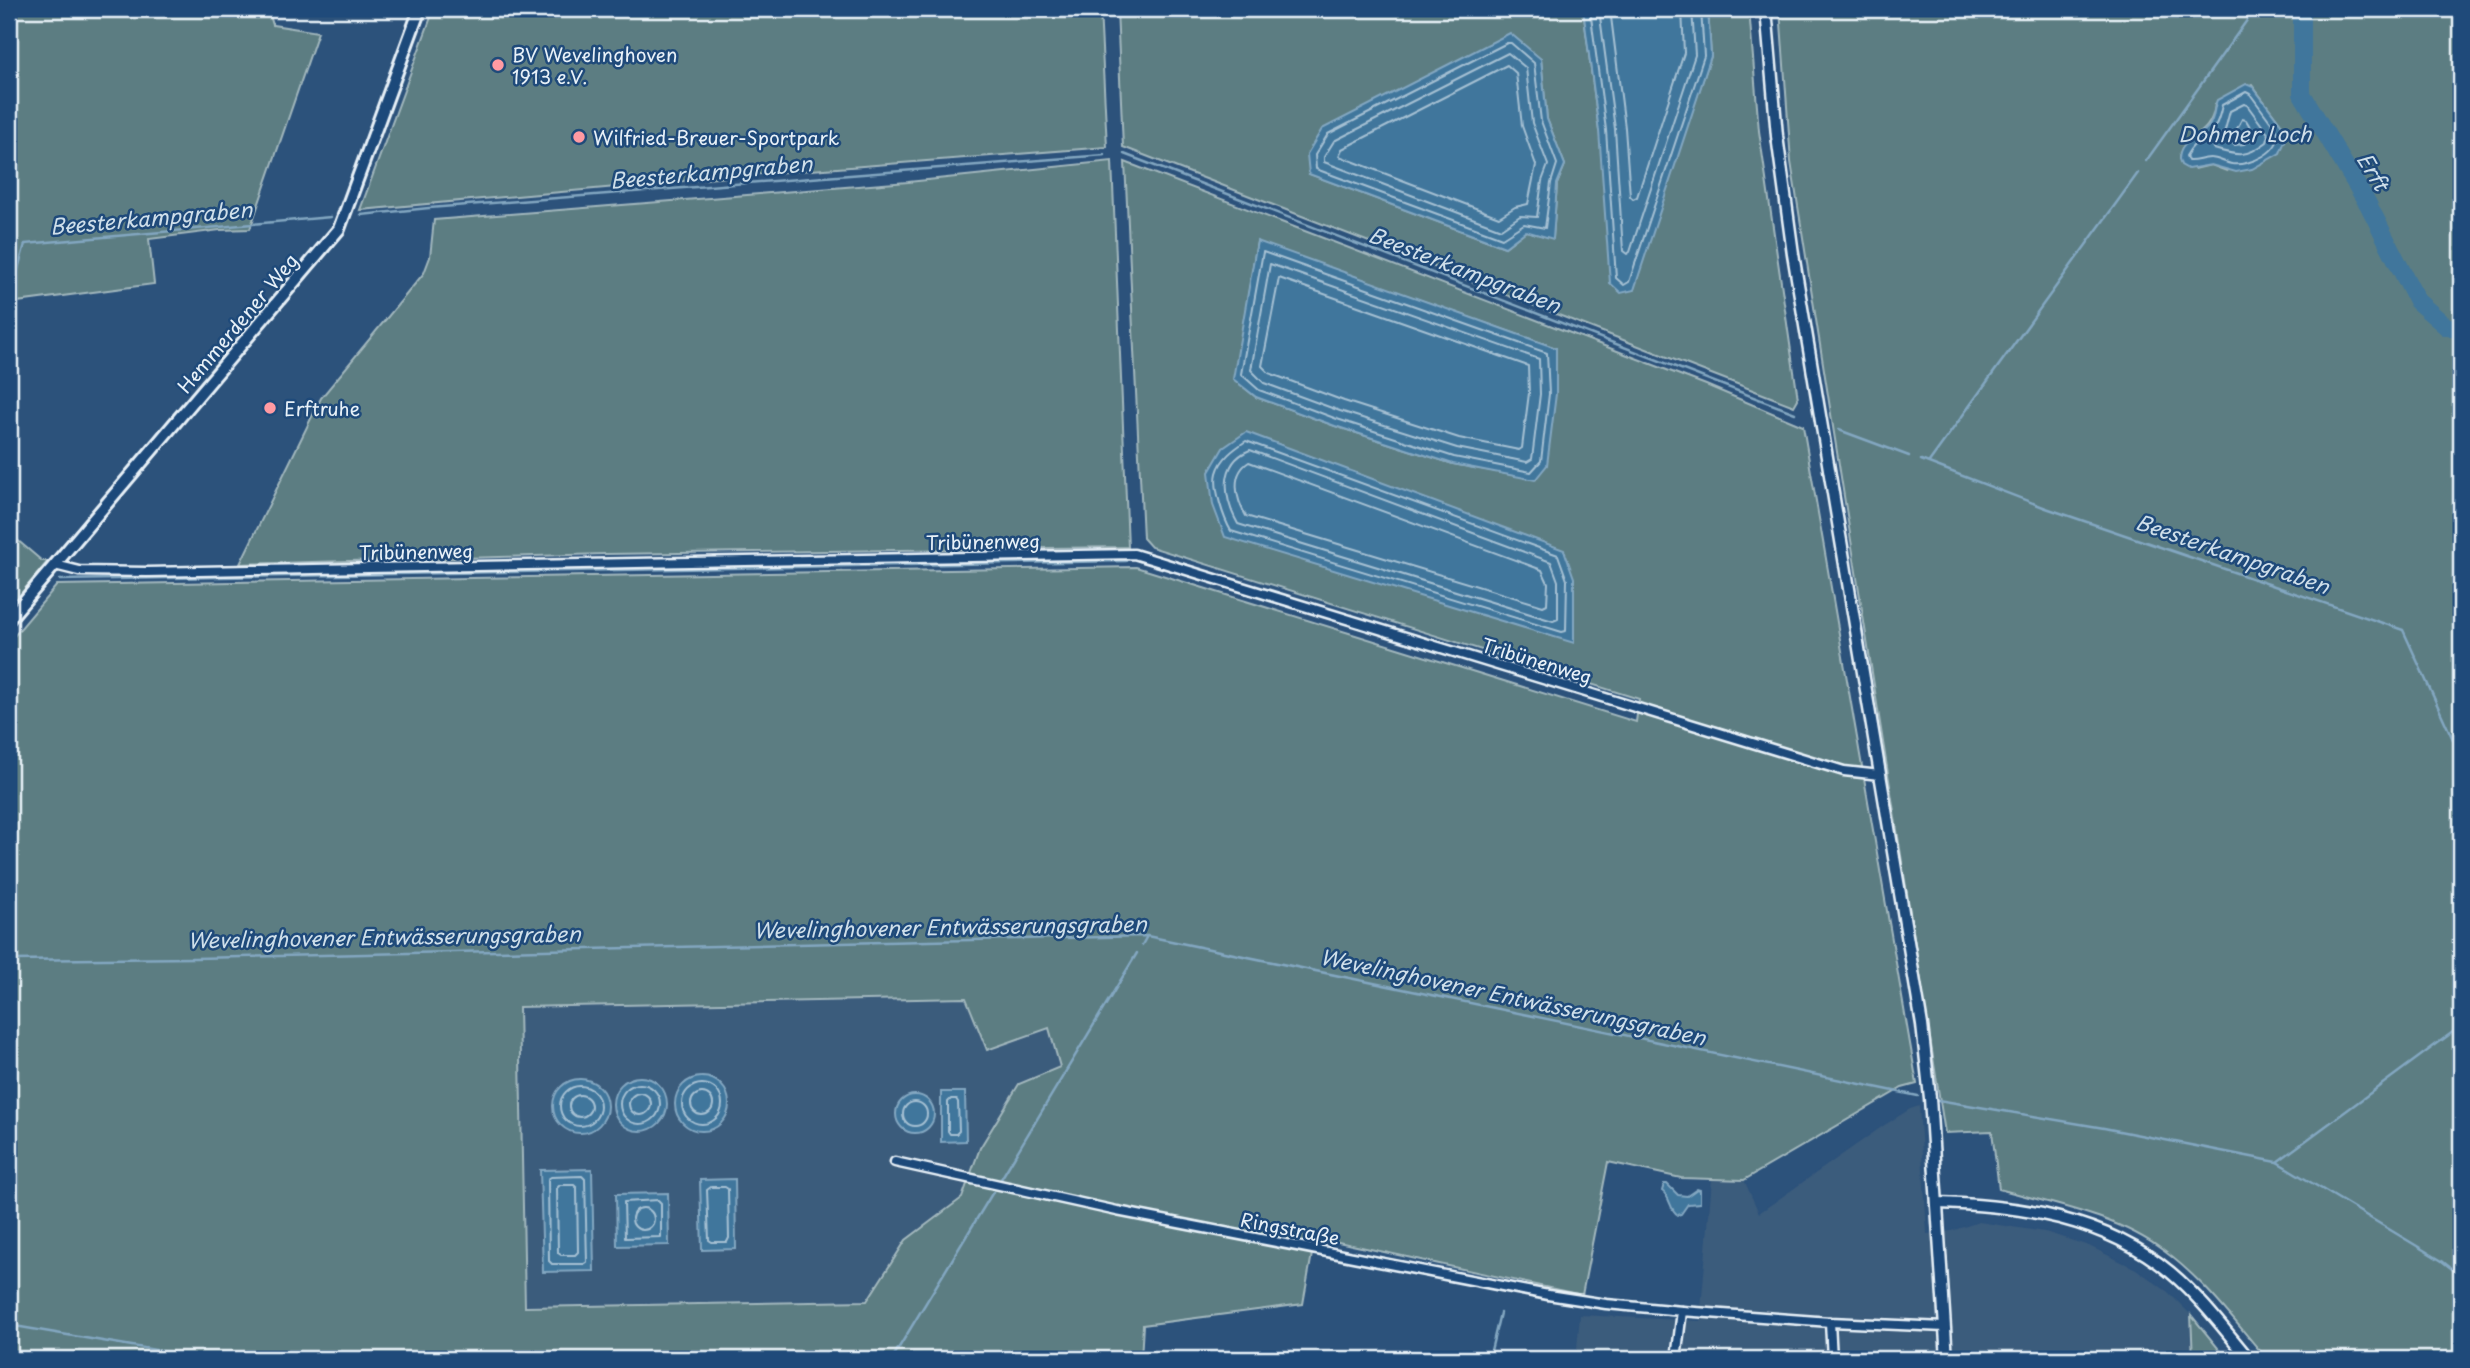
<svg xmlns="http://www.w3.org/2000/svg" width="2470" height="1368" font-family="'Playpen Sans',sans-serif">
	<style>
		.built { fill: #3b5b7c }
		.green { fill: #5b7d82; stroke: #a2b7bd; stroke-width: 2; fill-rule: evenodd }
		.water { fill: #40769c; stroke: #83a7c1; stroke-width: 2 }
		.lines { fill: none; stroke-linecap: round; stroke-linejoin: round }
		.shore { stroke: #a5c0d3; stroke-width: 2 }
		.stream { stroke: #83a7c1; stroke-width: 2.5 }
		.river { stroke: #40769c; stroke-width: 18 }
		.minor-casing { stroke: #e8f1f8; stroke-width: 13 }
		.tertiary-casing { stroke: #e8f1f8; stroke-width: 15 }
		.secondary-casing { stroke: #e8f1f8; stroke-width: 16 }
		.minor { stroke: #1f4a7a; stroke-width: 8 }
		.tertiary { stroke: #1f4a7a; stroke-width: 10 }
		.secondary { stroke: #1f4a7a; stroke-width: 10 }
		.poi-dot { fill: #ff9aa2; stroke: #1f4a7a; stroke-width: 2.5 }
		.labels { text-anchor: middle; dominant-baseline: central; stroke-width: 5; stroke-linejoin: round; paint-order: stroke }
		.poi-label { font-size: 19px; fill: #e8f1f8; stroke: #1f4a7a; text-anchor: start }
		.street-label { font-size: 19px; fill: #e8f1f8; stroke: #1f4a7a }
		.water-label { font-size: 21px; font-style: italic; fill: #cfdfea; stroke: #1f4a7a }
	</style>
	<rect width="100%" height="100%" fill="#2c527b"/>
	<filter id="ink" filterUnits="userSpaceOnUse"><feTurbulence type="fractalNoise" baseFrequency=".0143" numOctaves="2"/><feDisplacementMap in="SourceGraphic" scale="14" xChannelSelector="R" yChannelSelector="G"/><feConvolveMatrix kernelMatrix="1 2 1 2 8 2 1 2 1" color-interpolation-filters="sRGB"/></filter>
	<g filter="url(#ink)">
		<g class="built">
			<polygon points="966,998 987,1050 1049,1027 1061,1067 980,1148 962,1198 906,1240 867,1301 525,1307 519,1007"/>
			<polygon points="1919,1106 1927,1234 1951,1231 1979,1222 2045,1232 2089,1246 2136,1269 2168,1292 2191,1315 2193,1359 1576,1359 1580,1315 1700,1321 1712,1179 1744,1180 1759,1213 1883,1126 1910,1109"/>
		</g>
		<g class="green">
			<polygon points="9,9 268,9 273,25 318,32 250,229 220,230 149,239 154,284 9,303"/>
			<polygon points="434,9 1100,9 1107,147 773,173 360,210"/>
			<path d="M1117,9H1583L1599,131L1682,141L1711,56L1708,9H1749L1759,131L1798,399L1794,406L1123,147ZM1541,59L1547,119L1565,165L1557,184L1553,238L1526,231L1505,247L1310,174Z"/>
			<path d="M1780,9H2461V1359H2267C2235,1322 2204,1280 2164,1251C2118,1216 2053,1204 1999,1189L1992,1131L1945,1133L1791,162ZM2252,85L2284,128L2227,171L2211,165L2195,169L2179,159C2180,133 2211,142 2215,104Z"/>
			<polygon points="1112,161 1128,547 605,554 240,564 321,398 424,273 430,257 434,220 908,182"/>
			<path d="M1125,162L1706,385L1803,426L1917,1084L1902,1088L1744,1180L1681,1178L1608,1162L1582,1295L1315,1237L1303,1304L1143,1325L1141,1359H9V642L57,585L1136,567L1636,722L1639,699L1151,547L1143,538ZM1257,242L1556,348L1536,479L1453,464L1335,426L1256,397L1234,379ZM966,998L987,1050L1049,1028L1060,1067L1019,1084L980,1148L962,1198L906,1240L867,1301L525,1307L519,1007Z"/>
			<polygon points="9,533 42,561 48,561 9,608"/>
			<polygon points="2191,1315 2227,1359 2193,1359"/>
		</g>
		<g class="water">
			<polygon points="1583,9 1708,9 1711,56 1634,290 1621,293 1610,283 1599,131"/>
			<polygon points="1510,33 1541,59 1547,119 1565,165 1557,184 1553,239 1526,231 1505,247 1309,174 1307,154 1322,129"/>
			<path d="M2246,84L2253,87L2284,128L2287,136L2280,153L2252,169L2236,172L2211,165L2188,169L2181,165L2179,159C2180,140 2198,139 2208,127C2215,119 2213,109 2217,100Z"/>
			<polygon points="1257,241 1556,348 1556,394 1547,465 1535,480 1453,464 1335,426 1256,397 1233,379"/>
			<polygon points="1246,432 1564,550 1574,578 1574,643 1225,537 1213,505 1209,472 1223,448"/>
			<circle cx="640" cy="1104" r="27"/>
			<circle cx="702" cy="1104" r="27"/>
			<circle cx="580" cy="1106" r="27"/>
			<polygon points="941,1092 965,1092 966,1141 941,1142"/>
			<circle cx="915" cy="1114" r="19"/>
			<polygon points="592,1169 594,1271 543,1272 540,1170"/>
			<polygon points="735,1179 736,1249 702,1250 700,1180"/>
			<path d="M1664,1184H1667L1678,1195L1687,1196L1697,1189L1700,1190V1203L1688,1204L1681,1214L1678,1215C1669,1210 1671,1197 1662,1191Z"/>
			<polygon points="668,1193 669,1245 617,1246 616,1194"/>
		</g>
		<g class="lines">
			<g class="shore">
				<polyline points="1590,9 1606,130 1616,278 1624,285 1629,282 1704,56 1701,9"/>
				<polyline points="1599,9 1615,129 1623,251 1627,254 1630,252 1695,55 1692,9"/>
				<polyline points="1610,9 1625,128 1630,196 1633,199 1637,197 1684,53 1682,9"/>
				<polygon points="1507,43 1511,43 1534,63 1541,121 1557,164 1551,183 1545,228 1524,224 1502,238 1316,169 1315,155 1328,134"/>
				<polygon points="1508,53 1526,68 1532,123 1548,165 1542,181 1537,217 1520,216 1501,229 1324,162 1324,157 1334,141"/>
				<polygon points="1507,65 1516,73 1522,126 1536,165 1528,204 1515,207 1499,217 1339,156 1342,149"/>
				<path d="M2246,92L2250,94L2278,132C2281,152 2250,166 2232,164C2225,163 2218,158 2210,158C2202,158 2195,162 2188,161L2186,156C2199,131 2214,146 2222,105Z"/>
				<path d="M2244,104L2247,105L2269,135L2267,142C2246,158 2237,156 2214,149L2213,145L2225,130L2230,111Z"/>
				<polygon points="2242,119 2246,120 2256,137 2244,144 2234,145 2231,140"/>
				<polygon points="1263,252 1547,353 1549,394 1541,461 1531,472 1454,457 1337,419 1259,390 1241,374"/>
				<polygon points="1270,264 1539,359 1540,394 1532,459 1527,462 1457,448 1340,411 1264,383 1251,370"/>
				<polygon points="1279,278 1528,366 1529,393 1522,448 1519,450 1459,438 1344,401 1269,373 1262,366"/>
				<path d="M1246,441L1558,555L1567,580L1566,631L1562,632L1231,531C1224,519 1213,488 1217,473C1221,458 1234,449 1246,441Z"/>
				<path d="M1250,450L1551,562L1558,581V619L1553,621L1238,524C1224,499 1218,463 1250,450Z"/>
				<path d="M1249,462L1542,570L1548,583L1547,604L1543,606L1246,516C1236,499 1230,474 1249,462Z"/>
				<circle cx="640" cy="1104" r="20"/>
				<circle cx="702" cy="1104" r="20"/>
				<circle cx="580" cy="1106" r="20"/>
				<circle cx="640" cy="1104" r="11"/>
				<circle cx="702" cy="1104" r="11"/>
				<circle cx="580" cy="1106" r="11"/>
				<polygon points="951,1099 956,1099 958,1102 959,1131 956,1134 950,1134 948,1131 948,1102"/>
				<circle cx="915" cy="1114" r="12"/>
				<polygon points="582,1176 585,1179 587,1262 584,1264 552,1264 549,1261 548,1179 551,1177"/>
				<polygon points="560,1185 574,1185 577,1188 578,1252 575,1255 561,1255 558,1253 557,1188"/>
				<polygon points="711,1187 725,1187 728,1189 729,1238 727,1242 712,1242 709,1240 707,1190"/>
				<polygon points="658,1200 661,1203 661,1237 625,1238 624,1202"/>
				<circle cx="643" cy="1219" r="11"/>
			</g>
			<g class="stream">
				<polyline points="1124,154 1795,413"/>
				<polyline points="2146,161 2255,9"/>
				<polyline points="361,215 429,208 1105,155"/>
				<polyline points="9,294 11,294 25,244 331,217"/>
				<polyline points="1839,430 1909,456"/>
				<polyline points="1921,460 2046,508 2403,630 2461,757"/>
				<polyline points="1929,462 2138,173"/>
				<polyline points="60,580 1126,561"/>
				<polyline points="1142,945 1147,936"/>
				<polyline points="9,960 195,958 1147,936 1918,1096"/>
				<polyline points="1938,1100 2104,1128 2277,1162 2461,1026"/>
				<polyline points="2277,1162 2442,1261 2461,1276"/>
				<polyline points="998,1184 1137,953"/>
				<polyline points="9,1325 208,1359"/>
				<polyline points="892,1359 993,1192"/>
				<polyline points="1489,1359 1500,1313"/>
			</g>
			<polyline class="river" points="2302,9 2302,94 2368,204 2417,301 2447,327 2461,328"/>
			<g class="minor-casing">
				<g id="minor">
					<polyline points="55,565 79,571 147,572 1134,554 1844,771 1880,775"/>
					<polyline points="895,1162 1117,1211 1548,1295 1606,1304 1682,1311"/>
					<polyline points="1830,1322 1832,1359"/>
					<polyline points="1676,1359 1682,1311 1830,1322 1945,1327"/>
				</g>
			</g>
			<g class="tertiary-casing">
				<g id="tertiary">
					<polyline points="1766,9 1777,136 1793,254 1922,1025 1930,1098 1947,1359"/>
					<path d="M1937,1203C2018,1205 2105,1218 2170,1272C2200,1297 2224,1329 2249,1359"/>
				</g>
			</g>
			<g class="secondary-casing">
				<polyline id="secondary" points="9,619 339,229 420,9"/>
			</g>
			<use href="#minor" class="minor"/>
			<use href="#tertiary" class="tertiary"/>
			<use href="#secondary" class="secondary"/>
		</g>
	</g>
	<g class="poi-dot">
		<circle cx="498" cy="65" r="7"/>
		<circle cx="579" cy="137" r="7"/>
		<circle cx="270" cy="408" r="7"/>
	</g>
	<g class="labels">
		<g class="poi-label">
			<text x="512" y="54">BV Wevelinghoven<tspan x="512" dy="22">1913 e.V.</tspan></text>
			<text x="593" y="137">Wilfried-Breuer-Sportpark</text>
			<text x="284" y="408">Erftruhe</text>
		</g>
		<g class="street-label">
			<text transform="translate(237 323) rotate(-50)">Hemmerdener Weg</text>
			<text transform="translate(983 541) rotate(-1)">Tribünenweg</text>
			<text transform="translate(416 551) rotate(-1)">Tribünenweg</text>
			<text transform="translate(1537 660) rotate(17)">Tribünenweg</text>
			<text transform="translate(1290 1228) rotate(11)">Ringstraße</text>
		</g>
		<g class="water-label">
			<text x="2245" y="133">Dohmer Loch</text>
			<text transform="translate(711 171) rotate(-5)">Beesterkampgraben</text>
			<text transform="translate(2374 171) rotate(59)">Erft</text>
			<text transform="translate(151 217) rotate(-5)">Beesterkampgraben</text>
			<text transform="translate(1465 269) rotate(21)">Beesterkampgraben</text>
			<text transform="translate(2233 553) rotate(19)">Beesterkampgraben</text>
			<text transform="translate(950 926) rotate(-1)">Wevelinghovener Entwässerungsgraben</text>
			<text transform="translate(384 936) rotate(-1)">Wevelinghovener Entwässerungsgraben</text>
			<text transform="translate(1513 996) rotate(12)">Wevelinghovener Entwässerungsgraben</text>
		</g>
	</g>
	<rect width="2470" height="1368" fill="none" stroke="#1f4a7a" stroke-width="35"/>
	<rect x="18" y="18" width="2435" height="1333" fill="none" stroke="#e8f1f8" stroke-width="2.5" filter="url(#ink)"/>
</svg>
